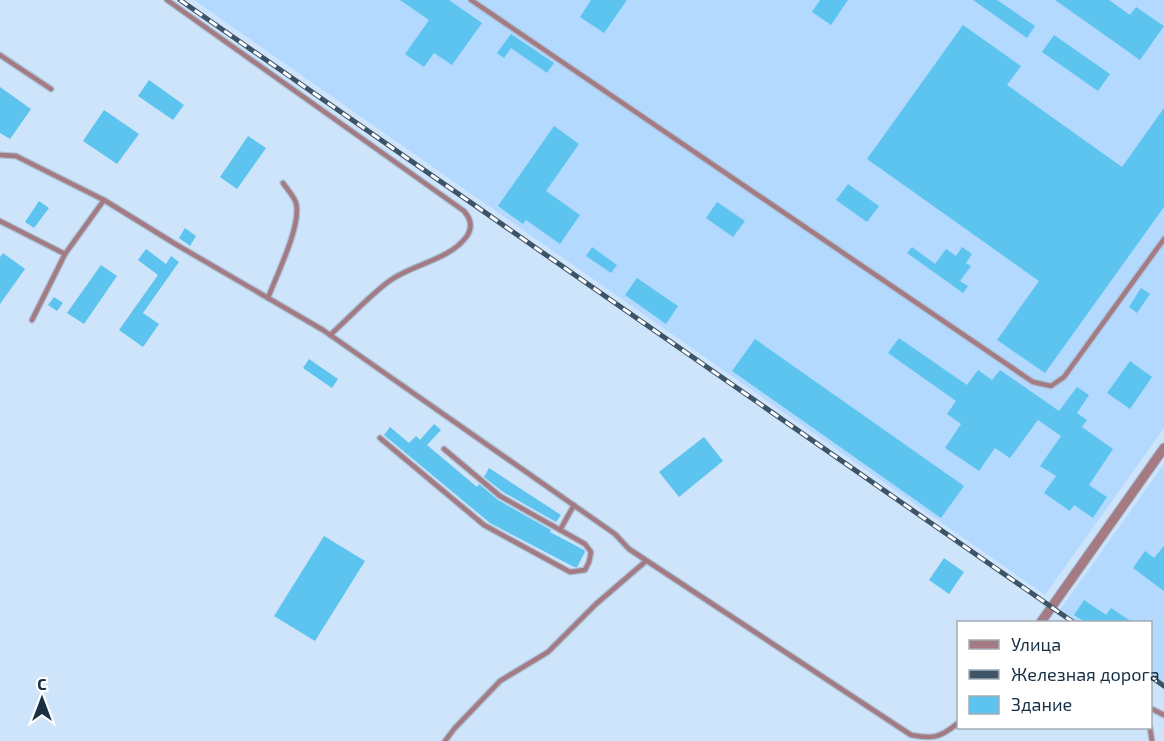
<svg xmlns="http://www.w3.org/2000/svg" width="1164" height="741" font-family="'Exo 2',sans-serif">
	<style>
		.built { fill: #b4d9fe }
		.building { fill: #5cc4ef }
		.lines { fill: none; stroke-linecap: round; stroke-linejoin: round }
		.service-casing { stroke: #a9c0d6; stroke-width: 7 }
		.minor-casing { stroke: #a9c0d6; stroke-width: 11 }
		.service { stroke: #a47b82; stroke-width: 4.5 }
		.minor { stroke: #a47b82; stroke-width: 9 }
		.rail-casing { stroke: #3c5368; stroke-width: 5 }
		.rail { stroke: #fff; stroke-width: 3; stroke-dasharray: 9; stroke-linecap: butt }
	</style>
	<rect width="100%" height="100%" fill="#cde4fa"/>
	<g class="built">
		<polygon points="194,0 1164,0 1164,428 1045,595"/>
		<polygon points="1164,464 1164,683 1151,673 1150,622 1078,622 1060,610"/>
	</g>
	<g class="building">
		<polygon points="400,0 449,0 482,23 452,65 434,53 424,67 405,54 429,20"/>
		<polygon points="591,0 627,0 604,33 580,17"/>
		<polygon points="820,0 848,0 831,25 812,12"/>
		<polygon points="973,0 997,0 1035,26 1027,38"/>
		<polygon points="1055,0 1109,0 1130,15 1136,7 1164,26 1140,60"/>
		<polygon points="963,25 1021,66 1007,85 1122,167 1164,108 1164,207 1045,373 997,340 1039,281 867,159"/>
		<polygon points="511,34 554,63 547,73 511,48 504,58 497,53"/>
		<polygon points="1054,35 1110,74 1098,91 1042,52"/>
		<polygon points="149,80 184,105 173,120 138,96"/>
		<polygon points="0,87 31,109 10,139 0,133"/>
		<polygon points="104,110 139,134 117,164 83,141"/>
		<polygon points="554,126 579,144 546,191 580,215 560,244 526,220 523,224 498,206"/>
		<polygon points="248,136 266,148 237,189 220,177"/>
		<polygon points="848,184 879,206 867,222 836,200"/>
		<polygon points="39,201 49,208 34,228 25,222"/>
		<polygon points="717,202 745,221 733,237 706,218"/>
		<polygon points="185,228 196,236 190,246 179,238"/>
		<polygon points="592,247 617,265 611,273 586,256"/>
		<polygon points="912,247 935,264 946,249 956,256 962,247 972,254 966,263 971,266 960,281 968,286 963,293 907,253"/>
		<polygon points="146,249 166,264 171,256 179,262 143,313 159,324 143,347 119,330 158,275 138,260"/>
		<polygon points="3,253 25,269 0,304 0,257"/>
		<polygon points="101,265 117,276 84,324 67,313"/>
		<polygon points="637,278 678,306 666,324 625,295"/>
		<polygon points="1141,288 1150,294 1137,313 1129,307"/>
		<polygon points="54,297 63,303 57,311 48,305"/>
		<polygon points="899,338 967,385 978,370 992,380 1000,370 1059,411 1077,387 1089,395 1077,413 1087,420 1082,427 1113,449 1089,485 1107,497 1093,518 1074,505 1070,511 1044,493 1056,476 1040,466 1061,436 1038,420 1010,458 995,448 979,471 945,448 961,424 947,414 956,401 888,353"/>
		<polygon points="755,339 964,486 941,518 732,371"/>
		<polygon points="309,359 338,379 332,388 303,368"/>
		<polygon points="1130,361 1152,377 1130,409 1107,393"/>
		<polygon points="434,424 441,430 427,445 477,487 479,484 498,500 551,530 550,532 584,550 585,552 577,567 574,567 490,523 384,435 390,427 409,443 416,436 420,440"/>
		<polygon points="704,437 723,461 679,497 659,472"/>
		<polygon points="489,468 561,515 556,522 503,492 484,477"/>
		<polygon points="324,536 365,561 315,641 274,616"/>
		<polygon points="1164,546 1164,591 1133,568 1145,551 1154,558"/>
		<polygon points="944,558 964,572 949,594 929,580"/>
		<polygon points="1084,600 1106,615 1111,608 1132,622 1085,622 1074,615"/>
	</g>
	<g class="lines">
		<g class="service-casing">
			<g id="service">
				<path d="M167,0L464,211C471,219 473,227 467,236C449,261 411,264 388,282C367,298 349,318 330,335"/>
				<polyline points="471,0 1033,382 1051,386 1064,377 1164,239"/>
				<polyline points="0,55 51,89"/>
				<path d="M0,155L16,156L104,200L177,245L323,330L615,534L629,549L911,735C933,739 940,738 958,723"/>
				<polyline points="0,221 65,254"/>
				<path d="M268,298C276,276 302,225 296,203C294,196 287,189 283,183"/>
				<polyline points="32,320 65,254 104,200"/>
				<polyline points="380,438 484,525 570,572 585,570 589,562 591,552 585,544 500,496 444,449"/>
				<polyline points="560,530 574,505"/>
				<polyline points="1150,708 1164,715"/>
				<polyline points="1150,728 1152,741"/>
				<polyline points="445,741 454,729 500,681 548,652 596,604 646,561"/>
			</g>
		</g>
		<g class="minor-casing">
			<polyline id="minor" points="1041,622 1164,448"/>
		</g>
		<use href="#service" class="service"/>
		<use href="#minor" class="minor"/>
		<g class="rail-casing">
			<g id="rail">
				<polyline points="180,0 1073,622"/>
				<polyline points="1150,676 1164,686"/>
			</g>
		</g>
		<use href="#rail" class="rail"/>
	</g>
	<rect x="957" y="621" width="195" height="108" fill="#ffffff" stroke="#a3acb4" stroke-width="1.5"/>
	<rect x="969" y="640" width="30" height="9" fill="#a47b82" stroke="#a3acb4" stroke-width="1.5"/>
	<text x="1011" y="651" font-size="18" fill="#182f44">Улица</text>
	<rect x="969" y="670" width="30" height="9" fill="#3c5368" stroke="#a3acb4" stroke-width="1.5"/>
	<text x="1011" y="681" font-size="18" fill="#182f44">Железная дорога</text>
	<rect x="969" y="696" width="30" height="18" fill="#5cc4ef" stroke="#a3acb4" stroke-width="1.5"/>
	<text x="1011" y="711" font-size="18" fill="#182f44">Здание</text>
	<g transform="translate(42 699)" stroke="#ffffff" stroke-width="4.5" paint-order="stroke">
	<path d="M0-4.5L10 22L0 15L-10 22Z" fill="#182f44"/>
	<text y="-9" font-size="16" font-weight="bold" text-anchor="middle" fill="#182f44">С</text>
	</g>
</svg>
